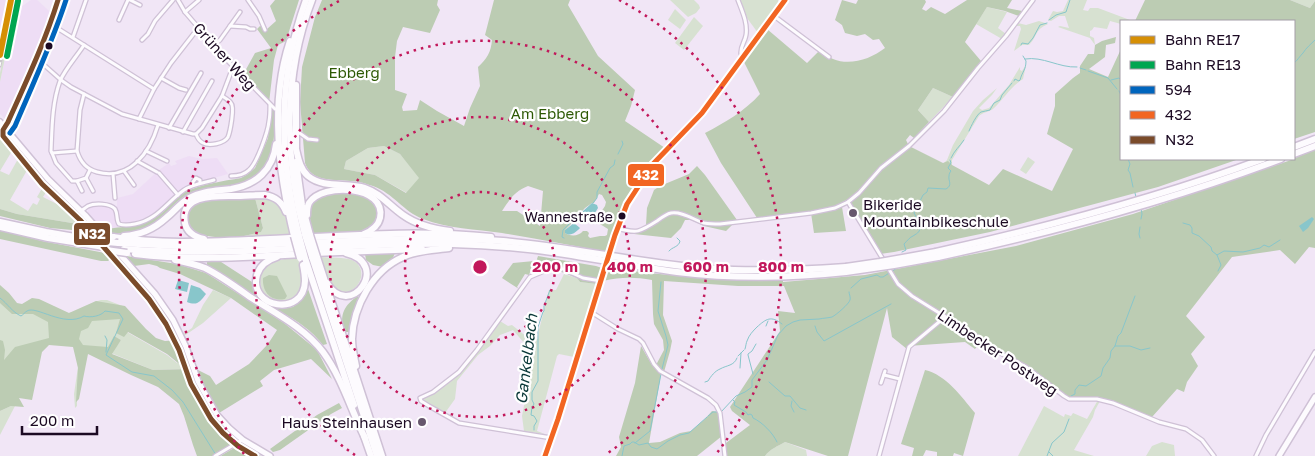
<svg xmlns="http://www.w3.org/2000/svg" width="1315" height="456" font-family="'Golos Text',sans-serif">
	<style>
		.built { fill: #eeddf5 }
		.green { fill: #d7e1d1 }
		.forest { fill: #bcccb3; fill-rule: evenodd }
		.water { fill: #88c6cb }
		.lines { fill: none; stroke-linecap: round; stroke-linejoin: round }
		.stream { stroke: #88c6cb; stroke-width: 1 }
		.minor-casing { stroke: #cfc1d6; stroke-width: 5.5 }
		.major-casing { stroke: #cfc1d6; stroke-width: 8 }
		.highway-casing { stroke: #cfc1d6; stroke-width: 9 }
		.minor { stroke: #fdfbfe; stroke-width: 3 }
		.major { stroke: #fdfbfe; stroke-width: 5 }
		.highway { stroke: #fdfbfe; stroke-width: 6 }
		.rail-casing { stroke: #cbc7cc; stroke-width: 3 }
		.rail { stroke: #fff; stroke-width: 1; stroke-dasharray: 4; stroke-linecap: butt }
		.minor-bridge-casing { stroke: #cfc1d6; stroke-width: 5.5; stroke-linecap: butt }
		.highway-bridge-casing { stroke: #cfc1d6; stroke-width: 9; stroke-linecap: butt }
		.minor-bridge { stroke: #fdfbfe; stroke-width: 3 }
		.highway-bridge { stroke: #fdfbfe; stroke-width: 6 }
		.bus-1-casing { stroke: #fff; stroke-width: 9 }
		.bus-2-casing { stroke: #fff; stroke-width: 9 }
		.bus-3-casing { stroke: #fff; stroke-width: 9 }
		.bus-1 { stroke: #0065bd; stroke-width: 5 }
		.bus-2 { stroke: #f26522; stroke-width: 5 }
		.bus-3 { stroke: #7a4b2a; stroke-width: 5 }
		.rail-1-casing { stroke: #fff; stroke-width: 10 }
		.rail-2-casing { stroke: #fff; stroke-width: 10 }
		.rail-1 { stroke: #d68f05; stroke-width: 6 }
		.rail-2 { stroke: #00a651; stroke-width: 6 }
		.ring { fill: none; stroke: #c2185b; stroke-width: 2.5; stroke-dasharray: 2.5 5 }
		.bus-dot { fill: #1c0a23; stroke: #fff; stroke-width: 2 }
		.poi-dot { fill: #67576d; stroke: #fff; stroke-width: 2 }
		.labels { text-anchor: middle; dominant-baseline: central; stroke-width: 4.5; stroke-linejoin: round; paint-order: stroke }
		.bus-label { font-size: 14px; fill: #1c0a23; stroke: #fff; text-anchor: end }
		.street-label { font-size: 15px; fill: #1c0a23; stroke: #fff }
		.park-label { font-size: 15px; fill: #2d5904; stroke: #fff }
		.poi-label { font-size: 15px; fill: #1c0a23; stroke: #fff; text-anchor: start }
		.water-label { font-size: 16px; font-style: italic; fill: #0a3838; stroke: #fff }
		.centre { fill: #c2185b; stroke: #fff; stroke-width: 2.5 }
		.ring-label { font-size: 15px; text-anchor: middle; font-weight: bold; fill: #c2185b; stroke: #fff; stroke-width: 4.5; stroke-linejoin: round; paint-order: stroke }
		.line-badge { stroke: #fff; stroke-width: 2 }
		.badge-label { font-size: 14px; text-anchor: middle; font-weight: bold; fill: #fff }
	</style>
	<rect width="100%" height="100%" fill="#f1e6f6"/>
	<g class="built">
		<polygon points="0,0 14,0 0,73"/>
		<polygon points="31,0 37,0 58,19 33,81 13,122 10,124 0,114 0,82 14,14 18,9"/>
		<polygon points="189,156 202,159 217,158 228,174 189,185 172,197 155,212 148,217 140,221 123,224 119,227 103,230 87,212 89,208 92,207 117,206 117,198 133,194 159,170 169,163 171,166 177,164 175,161"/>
	</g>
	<g class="green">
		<polygon points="670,0 694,0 699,5 700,8 696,13 688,17"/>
		<polygon points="740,0 778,0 779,3 758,33 747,18"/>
		<polygon points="1068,0 1087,0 1083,10 1088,11 1090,8 1098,8 1130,20 1129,21 1121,21 1121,27 1121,24 1110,21 1107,29 1094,27 1092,30 1090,31 1090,36 1094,38 1095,45 1090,38 1058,27 1060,26 1069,28 1065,16 1059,16 1051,21 1048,20 1053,11 1057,12 1063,11"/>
		<polygon points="1290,0 1315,0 1315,1 1310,8"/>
		<polygon points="987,7 1007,12 998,28 1006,34 1002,39 976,24"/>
		<polygon points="675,9 686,20 680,29 668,20"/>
		<polygon points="12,13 14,14 0,82 0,73"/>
		<polygon points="694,17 703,26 684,50 675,43"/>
		<path d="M1039,21L1048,24C1034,30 1038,36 1029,45H1022L1014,51L1021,29L1020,26H1016L1018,23L1026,25Z"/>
		<path d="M1026,65L1023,79C1010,87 1004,99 993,109C989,112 983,112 979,116L952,160V165L943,164L947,160L953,145L973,111L983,100L997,88L992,95L979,108L982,110L989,108L1009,85L1020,67V70L1022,71Z"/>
		<polygon points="933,88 953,97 929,122 918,110"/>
		<polygon points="0,131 15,146 0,171 9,175 18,159 30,165 10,200 28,211 33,203 37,205 40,199 37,197 44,185 48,189 43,197 57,204 61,195 90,226 17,214 0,209"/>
		<polygon points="384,146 400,154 420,178 407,193 375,175 344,169 346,161 368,148"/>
		<polygon points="1028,157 1035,162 1026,174 1020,170"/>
		<path d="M255,198C260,199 265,199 271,200C286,203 288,224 291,236L231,239L261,232L263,228Z"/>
		<path d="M297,257C300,264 303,272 303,279C301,296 285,308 270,298C265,296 262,291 261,286C254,263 281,259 297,257Z"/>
		<path d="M321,257C329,258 345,257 352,260C375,271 351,306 333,286C327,278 324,267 321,257Z"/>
		<path d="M564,274L577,278L580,282L597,284L574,357L559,354L557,356L537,431L545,434L524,431L522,416L529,380L528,359L525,344L513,330L500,335L490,346L478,355L457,381L455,399L445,413L422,399C430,395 439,390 446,385C467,369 485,342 500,321L508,326L512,325L527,337L538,339L539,330L549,290H556Z"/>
		<polygon points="0,288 15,305 68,313 86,310 94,302 101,300 107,300 125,307 127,332 167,355 177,363 187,362 189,369 153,370 111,353 121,340 115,337 106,354 87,352 77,398 77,406 75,408 74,394 78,367 75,347 55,341 8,360 0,360"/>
		<polygon points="213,290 231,298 203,323 184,336 183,334 192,328 203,305"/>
		<polygon points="1098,400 1100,401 1095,410 1093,417 1074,450 1094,456 1018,456 1044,406 1064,417 1065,414 1071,416 1073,413 1087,419"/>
		<polygon points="11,406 15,406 0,435 0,411"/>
		<path d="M785,442L806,450L807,456H765C770,449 778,446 785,442Z"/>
		<polygon points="1162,442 1174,445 1175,456 1146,456 1152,446"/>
	</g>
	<g class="forest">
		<polygon points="275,0 299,0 286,41 278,45 274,60 269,103 245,77 244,73 255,53 271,48 257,29 260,26 267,29 276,21 270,6"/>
		<path d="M322,0H438L437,5L440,10L430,33L403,27L397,41L395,57V90L407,94L402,107L403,111L417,110L420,100L437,111L464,126L470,108L480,86L478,67C487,59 491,52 492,40L485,35L494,0H570L568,5L598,56L635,90L631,106L625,121L665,148L645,173L622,213L612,235L606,252C572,245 537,239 502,233C476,229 448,229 423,219C404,212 393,193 373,186C366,184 359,181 351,181C334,179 312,183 305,163L300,102L302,67L315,17ZM384,146L400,154L419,178L406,193L375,175L344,169L346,161L368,148ZM528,186L543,191L540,226L517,211H502C509,200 515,191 528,186ZM599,194L602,195L606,202L605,206L595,221L608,229L607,235L605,236H600L590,238L588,236L589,233L587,231H583C579,236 571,237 565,233V230L571,224V220L574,219L573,221H575V219L585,208L592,203H594Z"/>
		<path d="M842,0L856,4L858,0H925L926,2L922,9L926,11L931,7L945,14L967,0H1012L1007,8L1022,11L1019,16L1005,11L987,7L965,42L981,61L953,97L933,88L918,110L929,122L914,138L910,135L906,140L909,146L943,163L948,161L952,165L989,185L1003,169L1052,191L1073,149L1047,134L1055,106V94L1073,78L1080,73V66L1088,54H1094L1095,45L1102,41L1116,37L1115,43L1106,45L1105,57L1089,69L1108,77L1121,49V159H1239L1158,187L990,232L894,252L880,254L848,202L844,204L842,207L846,231L814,233L811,213L759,221L721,163L705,133C724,123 745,111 760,94L744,62L767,29L807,63L819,51C824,54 828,57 833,59C850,66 871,59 885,48L879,39L873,40L865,34L857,36L845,33L842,25L835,20Z"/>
		<polygon points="1145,0 1290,0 1310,8 1315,1 1315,132 1294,139 1294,21 1135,21"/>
		<path d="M271,108L275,112C274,132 276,154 262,171C248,188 225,184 206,189C200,191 193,193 187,195C169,205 161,224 138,231C129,235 118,233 108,233L107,229C126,226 143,227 159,215C168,209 174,198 185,192C202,184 223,181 241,178L248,174L255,168L268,138Z"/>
		<path d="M1315,149V248L1309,247L1295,264L1280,250L1232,257L1186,316L1205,337L1191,354L1198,366L1187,382L1184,392L1177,389L1152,417L1111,401L1096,398H1069L1027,366L996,349L983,339L975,349L965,342L908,346L907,349L892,337L887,308L848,456H828L785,442C778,446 770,449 765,456H726L722,436L697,456H616L621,447L619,437L635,383L641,346L652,365L661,374L649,443L660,442L680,433L691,431L705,419L712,411L719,412L722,435L726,443L750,425L732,411L730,407L780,331L778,311L795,313L784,286H738L664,281L663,315L672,341L670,351L664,372L656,365L664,350L663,340L654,324L653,314L652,280C634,277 621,277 603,281L608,267L648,273L725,280L783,279V282L865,275L1016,246L1133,214L1294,159V158Z"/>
		<polygon points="697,166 705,175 737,220 726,231 704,226 691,220 685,220 681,228 671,238 634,234 648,227 646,225 647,208 654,190 660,186 689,174"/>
		<path d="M340,193C349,193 360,193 368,198C384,209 377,227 361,232L313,235C306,205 308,197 340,193Z"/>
		<path d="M255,198L263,228L261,232L231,239L199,235L189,227L187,223L188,211C192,207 195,203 201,201C216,196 239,198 255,198Z"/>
		<polygon points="0,209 17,214 90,226 94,232 50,228 0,216"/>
		<polygon points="0,230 42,241 105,253 112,255 113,257 108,261 101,261 0,239"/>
		<polygon points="395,253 392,260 383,267 373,265 366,260 365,254"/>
		<polygon points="126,256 177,264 206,273 284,323 317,350 332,379 311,359 274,370 260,381 263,386 219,413 208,397 196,369 210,376 216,385 249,364 268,344 277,330 231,298 180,274 160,268 157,266 149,264 134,266"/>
		<polygon points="538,256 596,266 602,268 597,284 580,282 577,278 559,271 542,273 541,271 532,274"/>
		<path d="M218,260L252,282L262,298L278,308H286L293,307L305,296L308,289L327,344L323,345C312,331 297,320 282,313L207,265V262Z"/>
		<polygon points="534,261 529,275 525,274 517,287 519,289 502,278 513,263"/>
		<path d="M269,275L277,276L287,296L285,299C271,302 262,292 263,278Z"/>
		<path d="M0,285L9,293L17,303L22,304L32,298L39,299L69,313L96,301L125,306L146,329L156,338L165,341L178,340L187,362L178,363L167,354L128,332L124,337L116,333L120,319L92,321L88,328L81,331L79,339L83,345L108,347L114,336L121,340L112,354L153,370L189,369C197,384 204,401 214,415C221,425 231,433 240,441L212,456H197L193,445L184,416L179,404L158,387L131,375L88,354L79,399L76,402L78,368L73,347L49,345L42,352L32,400L19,398L24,407L11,406L0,411V340L3,341L5,350L4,360L15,347L49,338L48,322L33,314H12L0,303Z"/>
		<path d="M356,297H361L354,310L349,332H344C340,316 342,308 356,297Z"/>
		<path d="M925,370C946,375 961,396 975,413L963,456L954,453L953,456H937V452L926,450L923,456H912L914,448L901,444Z"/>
		<polygon points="339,403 342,408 331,414 280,450 273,452 270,449 317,415"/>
		<polygon points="241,444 261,456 221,456 222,455"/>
	</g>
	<g class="water">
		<polygon points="592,203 597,205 598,208 591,219 582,212"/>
		<polygon points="1312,217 1314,219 1308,228 1303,232 1299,226"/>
		<path d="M574,223L580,228C576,232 571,237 565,233V230Z"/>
		<polygon points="178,280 189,283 187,292 175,289"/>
		<path d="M191,285L200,288L206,294C200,302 197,306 187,302Z"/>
	</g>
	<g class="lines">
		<g class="stream">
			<polyline points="1049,20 1056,15 1066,12 1070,0"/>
			<polyline points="1021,45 1022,43 1028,44 1033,38 1040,25 1047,23"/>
			<path d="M1025,59C1043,56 1059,68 1077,67"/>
			<path d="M1294,63C1298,60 1299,57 1303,53C1306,48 1311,44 1315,40"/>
			<polyline points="1080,68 1086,70"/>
			<polyline points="1088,71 1108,78 1117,89"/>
			<polyline points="1111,80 1119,78 1121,80"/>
			<path d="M1014,81L1015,79L1019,81L1020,80C1022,72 1026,70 1026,61L1023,56"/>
			<polyline points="1119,91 1121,95"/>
			<polyline points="1121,97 1121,109"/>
			<path d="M969,131C971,126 977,114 981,112C984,111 987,111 990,110L991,108L994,103L1000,100L1002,95L1012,83"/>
			<polyline points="618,154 623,144 622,141"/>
			<path d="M951,158C954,151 960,146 964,140"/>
			<polyline points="1128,159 1130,164 1128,170 1130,173 1133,187"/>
			<polyline points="1135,193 1136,197"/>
			<polyline points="593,203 597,198 597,192 610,168 614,165 615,160"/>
			<polyline points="1141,219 1142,214 1141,208"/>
			<polyline points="1183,223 1190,225 1192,228 1192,233 1199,236 1211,247 1212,251 1217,255 1224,251 1243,252 1260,248 1264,245 1269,247 1280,240"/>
			<polyline points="1140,227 1139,234 1140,238"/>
			<polyline points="564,238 562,237 563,230 571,222"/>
			<path d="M669,251C672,247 679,247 680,241L677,238"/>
			<path d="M902,252L906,250L904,244C907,241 910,237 913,236C919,232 919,233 921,225L914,213L923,195L927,192L928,188L946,189C953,185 948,181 949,176C949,174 950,172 951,171L948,168L949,166L951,163L950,160"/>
			<polyline points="1217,255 1221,265 1218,271"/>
			<polyline points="661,282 658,311 666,336 668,345 662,369"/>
			<polyline points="851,288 861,279 877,275 880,277 883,277 897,268"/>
			<path d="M0,298C8,304 12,312 21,316C23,315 25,312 27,311C36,305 64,328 84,316C91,318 101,316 105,311L119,313L123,319L106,355L132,372L154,376L172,390L183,402L216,455"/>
			<polyline points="766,326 768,321"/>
			<polyline points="815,326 817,332 824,341 891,304"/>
			<polyline points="105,336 107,340 106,352"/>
			<polyline points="1115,346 1130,346 1141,350 1150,348"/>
			<path d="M745,349C746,346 746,343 747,341C749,335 753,331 757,327C766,319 771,315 782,324"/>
			<polyline points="738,356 744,350"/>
			<polyline points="740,368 741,353"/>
			<polyline points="753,374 748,355 748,354 752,351 756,344"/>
			<path d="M705,382L708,381C711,376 715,371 720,369C727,365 734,366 737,358"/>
			<polyline points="769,382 785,396 790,396 800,408 806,410"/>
			<polyline points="1071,396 1075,394 1075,390 1079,385 1086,386 1101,376 1103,368 1110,358 1111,351 1115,346 1118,336 1121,333 1135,296"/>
			<path d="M733,400L735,402L734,405L746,412L748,415L750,414L752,415L753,418C762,422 773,433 777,442"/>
			<polyline points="792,401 791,406 794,412"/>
			<path d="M721,412L736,396L745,392L752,387V380L767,360L778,335L786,326L793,322L800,320L819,319C824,318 828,318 832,317C836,315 849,304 850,300C851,298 849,294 849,292"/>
			<polyline points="708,416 713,412 718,412"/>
			<polyline points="534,430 534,426 537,421 534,416 531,415 532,407 534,404 532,400 532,392 538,381 538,327 543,312 544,311 544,306 550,290"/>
			<polyline points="635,443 650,431 661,374"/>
			<polyline points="1049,452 1053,456"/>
			<polyline points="622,456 624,446 630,444 632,442 634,442 639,445 648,443 651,447 657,449 668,441 680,435 689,433 707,417"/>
			<polyline points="1047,456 1052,443 1064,432 1069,419"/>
		</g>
		<g class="minor-casing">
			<g id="minor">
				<polyline points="130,0 140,5"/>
				<polyline points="178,0 185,12 221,54 275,109"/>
				<polyline points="248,0 259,16 265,30"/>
				<path d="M738,0C742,11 748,23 746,35C745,42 740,46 741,54L745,56"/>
				<polyline points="185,12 199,0"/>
				<polyline points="774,16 829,57"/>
				<polyline points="119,20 128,0"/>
				<polyline points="230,26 246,27 250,29 254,29"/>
				<polyline points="57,28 154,89"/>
				<polyline points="73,37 86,0"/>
				<polyline points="142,40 148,34 155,21 173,0"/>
				<polyline points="214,45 220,40 240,12"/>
				<polyline points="43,64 61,80 71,87 122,114 193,134 196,134 202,128 222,96 233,67"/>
				<polyline points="161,78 179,88 186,90"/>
				<path d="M84,94L80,110L77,151C80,161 86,169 97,172C130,181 150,152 158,125"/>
				<polyline points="139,119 154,89 171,63 199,27"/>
				<polyline points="169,128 201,73"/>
				<polyline points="183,132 212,81"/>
				<polyline points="298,132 308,139 317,140"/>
				<path d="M10,133L15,126C33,84 53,44 66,0"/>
				<path d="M196,134C197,137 199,141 203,143C209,146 224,144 228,137C230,132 235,107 231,103C229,100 225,98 222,96"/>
				<path d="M77,151L52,153L51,151C52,128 52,103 60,81C65,69 77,56 84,45"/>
				<polyline points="146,151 167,161"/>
				<polyline points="52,153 56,163 72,181 77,181 86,178 90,170"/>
				<polyline points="137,161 157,172"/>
				<polyline points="124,171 134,185"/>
				<polyline points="159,173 178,195"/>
				<polyline points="113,174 115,198"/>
				<path d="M231,176C237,176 244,175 249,170C257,163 268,132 269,121C270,116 270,111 270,105"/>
				<polyline points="86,178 93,191"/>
				<polyline points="77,181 82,191"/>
				<polyline points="193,185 193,182 196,178 200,180 200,183"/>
				<polyline points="848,202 884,261"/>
				<path d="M81,211C84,209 85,208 88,206C94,203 110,203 115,209C118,214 116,220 119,224C125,226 130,225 135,224C157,220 167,202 184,190C193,184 204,183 214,180"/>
				<path d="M617,228C637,234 640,232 657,221C661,218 666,214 671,213C682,211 694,220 704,223C710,224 715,224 720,224L811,213L835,208L848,202L859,193L881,168L909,146L944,111L978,68L1006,36L1033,0"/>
				<path d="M613,242C621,214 634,187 653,164C670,143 691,126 708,105C736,72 760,35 785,0"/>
				<polyline points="887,266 898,284 912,296 981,339 995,350 1026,367 1064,396 1069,399 1097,399 1113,403 1159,422 1186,429 1202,440 1214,456"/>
				<polyline points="591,312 618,329 639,339 643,343 654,364 660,371 708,398 716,405 720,413 725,456"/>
				<polyline points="884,375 900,379"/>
				<polyline points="881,383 885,371"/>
				<polyline points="552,438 459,423 429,406 421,401 420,398 433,392 459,372 477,350 530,277 551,268 557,268 563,269 583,278 601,281"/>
				<polyline points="215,456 242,440"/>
				<polyline points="545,456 558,419 604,271"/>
				<polyline points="879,456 909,347 945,317"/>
				<polyline points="1256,456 1266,435 1315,352"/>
			</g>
		</g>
		<g class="major-casing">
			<g id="major">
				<polyline points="0,122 48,179 85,215 155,294 173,320 186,347 198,381 217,415 229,428 243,440 270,456"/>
				<polyline points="1279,456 1315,397"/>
			</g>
		</g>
		<g class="highway-casing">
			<g id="highway">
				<path d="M290,41C269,104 279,173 294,236"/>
				<path d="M295,145C298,156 299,168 308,176C324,189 347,182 365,188C380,193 390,206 403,215C417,225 433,229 450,231"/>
				<polyline points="296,147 296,85"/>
				<polyline points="1294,147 1315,139"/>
				<polyline points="1294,154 1315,146"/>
				<polyline points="296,162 302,205 310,235"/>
				<path d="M307,215C307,211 307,207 309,203C322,182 387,185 380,218C378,227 371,231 364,234"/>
				<polyline points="0,222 46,232 98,241"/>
				<polyline points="0,227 48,238 104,247"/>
				<path d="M305,235C284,159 283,75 312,0"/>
				<path d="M124,236C140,235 154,229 166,218C174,212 180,203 189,198C202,191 216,191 231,189C256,185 273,170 276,144"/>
				<path d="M299,236C279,155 277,80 306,0"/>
				<path d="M113,237C158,244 204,242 249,240C329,237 411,229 491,237"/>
				<path d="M204,239C195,237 187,233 185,223C179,194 217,196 234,196C244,196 255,195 265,195C276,197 282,202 286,212"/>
				<polyline points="118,243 199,247 299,243"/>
				<path d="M309,243C374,240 438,236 503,241C573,247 642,264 713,269C757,272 801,270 846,267"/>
				<path d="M124,249C233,258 343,242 452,244C490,245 528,248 565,254C602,260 639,267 677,272C733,279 790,278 846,272"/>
				<path d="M936,252C1047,227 1157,198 1263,159"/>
				<polyline points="313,253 422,249"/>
				<path d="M135,254C190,261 247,257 303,254"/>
				<path d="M277,257C267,260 260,265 257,275C248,308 304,318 305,281C305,276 304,270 303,265"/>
				<polyline points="312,257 377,456"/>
				<polyline points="317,257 382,456"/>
				<path d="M938,257C1054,232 1169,201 1281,159"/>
				<polyline points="305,258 354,405"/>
				<path d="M175,260C185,262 195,264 205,268C221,276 236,287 250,297C275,313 305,328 323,352C342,378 351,410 365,438"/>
				<path d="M327,283C350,321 392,264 346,253"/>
				<path d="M356,366C354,357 352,348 352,339C353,306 373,270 403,257C417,250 434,250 449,248"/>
				<polyline points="364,436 371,456"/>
			</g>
		</g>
		<use href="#minor" class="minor"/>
		<use href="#major" class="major"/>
		<use href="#highway" class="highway"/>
		<g class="rail-casing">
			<polyline id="rail" points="0,66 13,0"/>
		</g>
		<use href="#rail" class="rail"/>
		<g class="minor-bridge-casing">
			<polyline id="minor-bridge" points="604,271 613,242"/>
		</g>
		<g class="highway-bridge-casing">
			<g id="highway-bridge">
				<polyline points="93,235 113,237"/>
				<polyline points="305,235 312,257"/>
				<polyline points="310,235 317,257"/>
				<polyline points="294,236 300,258"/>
				<polyline points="299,236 305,258"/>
				<polyline points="98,241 118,243"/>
				<polyline points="106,250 127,253"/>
				<polyline points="846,267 880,262 936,252"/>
				<polyline points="846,272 894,265 938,257"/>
			</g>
		</g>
		<use href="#minor-bridge" class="minor-bridge"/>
		<use href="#highway-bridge" class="highway-bridge"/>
		<g class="bus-1-casing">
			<path id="bus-1" d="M10,133L15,126C33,84 52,43 66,0"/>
		</g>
		<g class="bus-2-casing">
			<polyline id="bus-2" points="545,456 558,419 615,235 627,204 653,164 702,113 785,0"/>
		</g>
		<g class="bus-3-casing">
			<path id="bus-3" d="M58,0C45,42 26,82 8,122L3,130V136L42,184L80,220L149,299L166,324L179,350L191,384L211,419L223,433L238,446L255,456"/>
		</g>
		<use href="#bus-1" class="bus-1"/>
		<use href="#bus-2" class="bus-2"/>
		<use href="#bus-3" class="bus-3"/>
		<g class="rail-1-casing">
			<polyline id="rail-1" points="0,55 11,0"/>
		</g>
		<g class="rail-2-casing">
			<polyline id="rail-2" points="7,56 18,1"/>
		</g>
		<use href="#rail-1" class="rail-1"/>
		<use href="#rail-2" class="rail-2"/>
	</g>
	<g class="ring">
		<circle cx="480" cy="267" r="75"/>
		<circle cx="480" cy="267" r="150"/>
		<path d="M355 455A226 226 0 1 1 605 455"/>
		<path d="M244 454A301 301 0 0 1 341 0M619 0A301 301 0 0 1 716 454"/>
	</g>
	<g class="bus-dot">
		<circle cx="49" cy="46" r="4.5"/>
		<circle cx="622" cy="216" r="4.5"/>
	</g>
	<g class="poi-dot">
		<circle cx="853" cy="213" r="5"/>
		<circle cx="422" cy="422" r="5"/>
	</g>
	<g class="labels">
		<g class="bus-label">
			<text x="613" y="216">Wannestraße</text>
		</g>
		<g class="street-label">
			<text transform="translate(225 56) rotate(48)">Grüner Weg</text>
			<text transform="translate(998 352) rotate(34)">Limbecker Postweg</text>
		</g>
		<g class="park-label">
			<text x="354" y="72">Ebberg</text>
			<text x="550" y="113">Am Ebberg</text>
		</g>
		<g class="poi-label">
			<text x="863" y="204">Bikeride<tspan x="863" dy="17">Mountainbikeschule</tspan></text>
			<text x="412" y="422" text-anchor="end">Haus Steinhausen</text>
		</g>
		<g class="water-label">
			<text transform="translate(526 359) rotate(-83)">Gankelbach</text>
		</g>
	</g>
	<circle cx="480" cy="267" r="8" class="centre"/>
	<g class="ring-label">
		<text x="555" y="272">200 m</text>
		<text x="630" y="272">400 m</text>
		<text x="706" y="272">600 m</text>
		<text x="781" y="272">800 m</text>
	</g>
	<g class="line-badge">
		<rect x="627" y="163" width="38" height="24" rx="5" fill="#f26522"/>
		<rect x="73" y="222" width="38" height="24" rx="5" fill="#7a4b2a"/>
	</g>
	<g class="badge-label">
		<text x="646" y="180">432</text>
		<text x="92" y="239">N32</text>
	</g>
	<rect x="1120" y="20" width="175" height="140" fill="#ffffff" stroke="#a49da7"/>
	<rect x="1130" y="36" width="25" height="8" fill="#d68f05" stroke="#a49da7"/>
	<text x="1165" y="45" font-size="15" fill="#1c0a23">Bahn RE17</text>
	<rect x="1130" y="61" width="25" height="8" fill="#00a651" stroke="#a49da7"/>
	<text x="1165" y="70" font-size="15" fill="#1c0a23">Bahn RE13</text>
	<rect x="1130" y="86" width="25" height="8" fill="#0065bd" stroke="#a49da7"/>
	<text x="1165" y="95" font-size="15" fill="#1c0a23">594</text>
	<rect x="1130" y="111" width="25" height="8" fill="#f26522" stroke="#a49da7"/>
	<text x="1165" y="120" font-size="15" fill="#1c0a23">432</text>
	<rect x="1130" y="136" width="25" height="8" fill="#7a4b2a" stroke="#a49da7"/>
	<text x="1165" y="145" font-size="15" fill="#1c0a23">N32</text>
	<path d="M22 426v8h75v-8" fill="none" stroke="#1c0a23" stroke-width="2.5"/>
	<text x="30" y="426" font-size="15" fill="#1c0a23" stroke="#ffffff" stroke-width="4" paint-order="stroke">200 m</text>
</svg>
